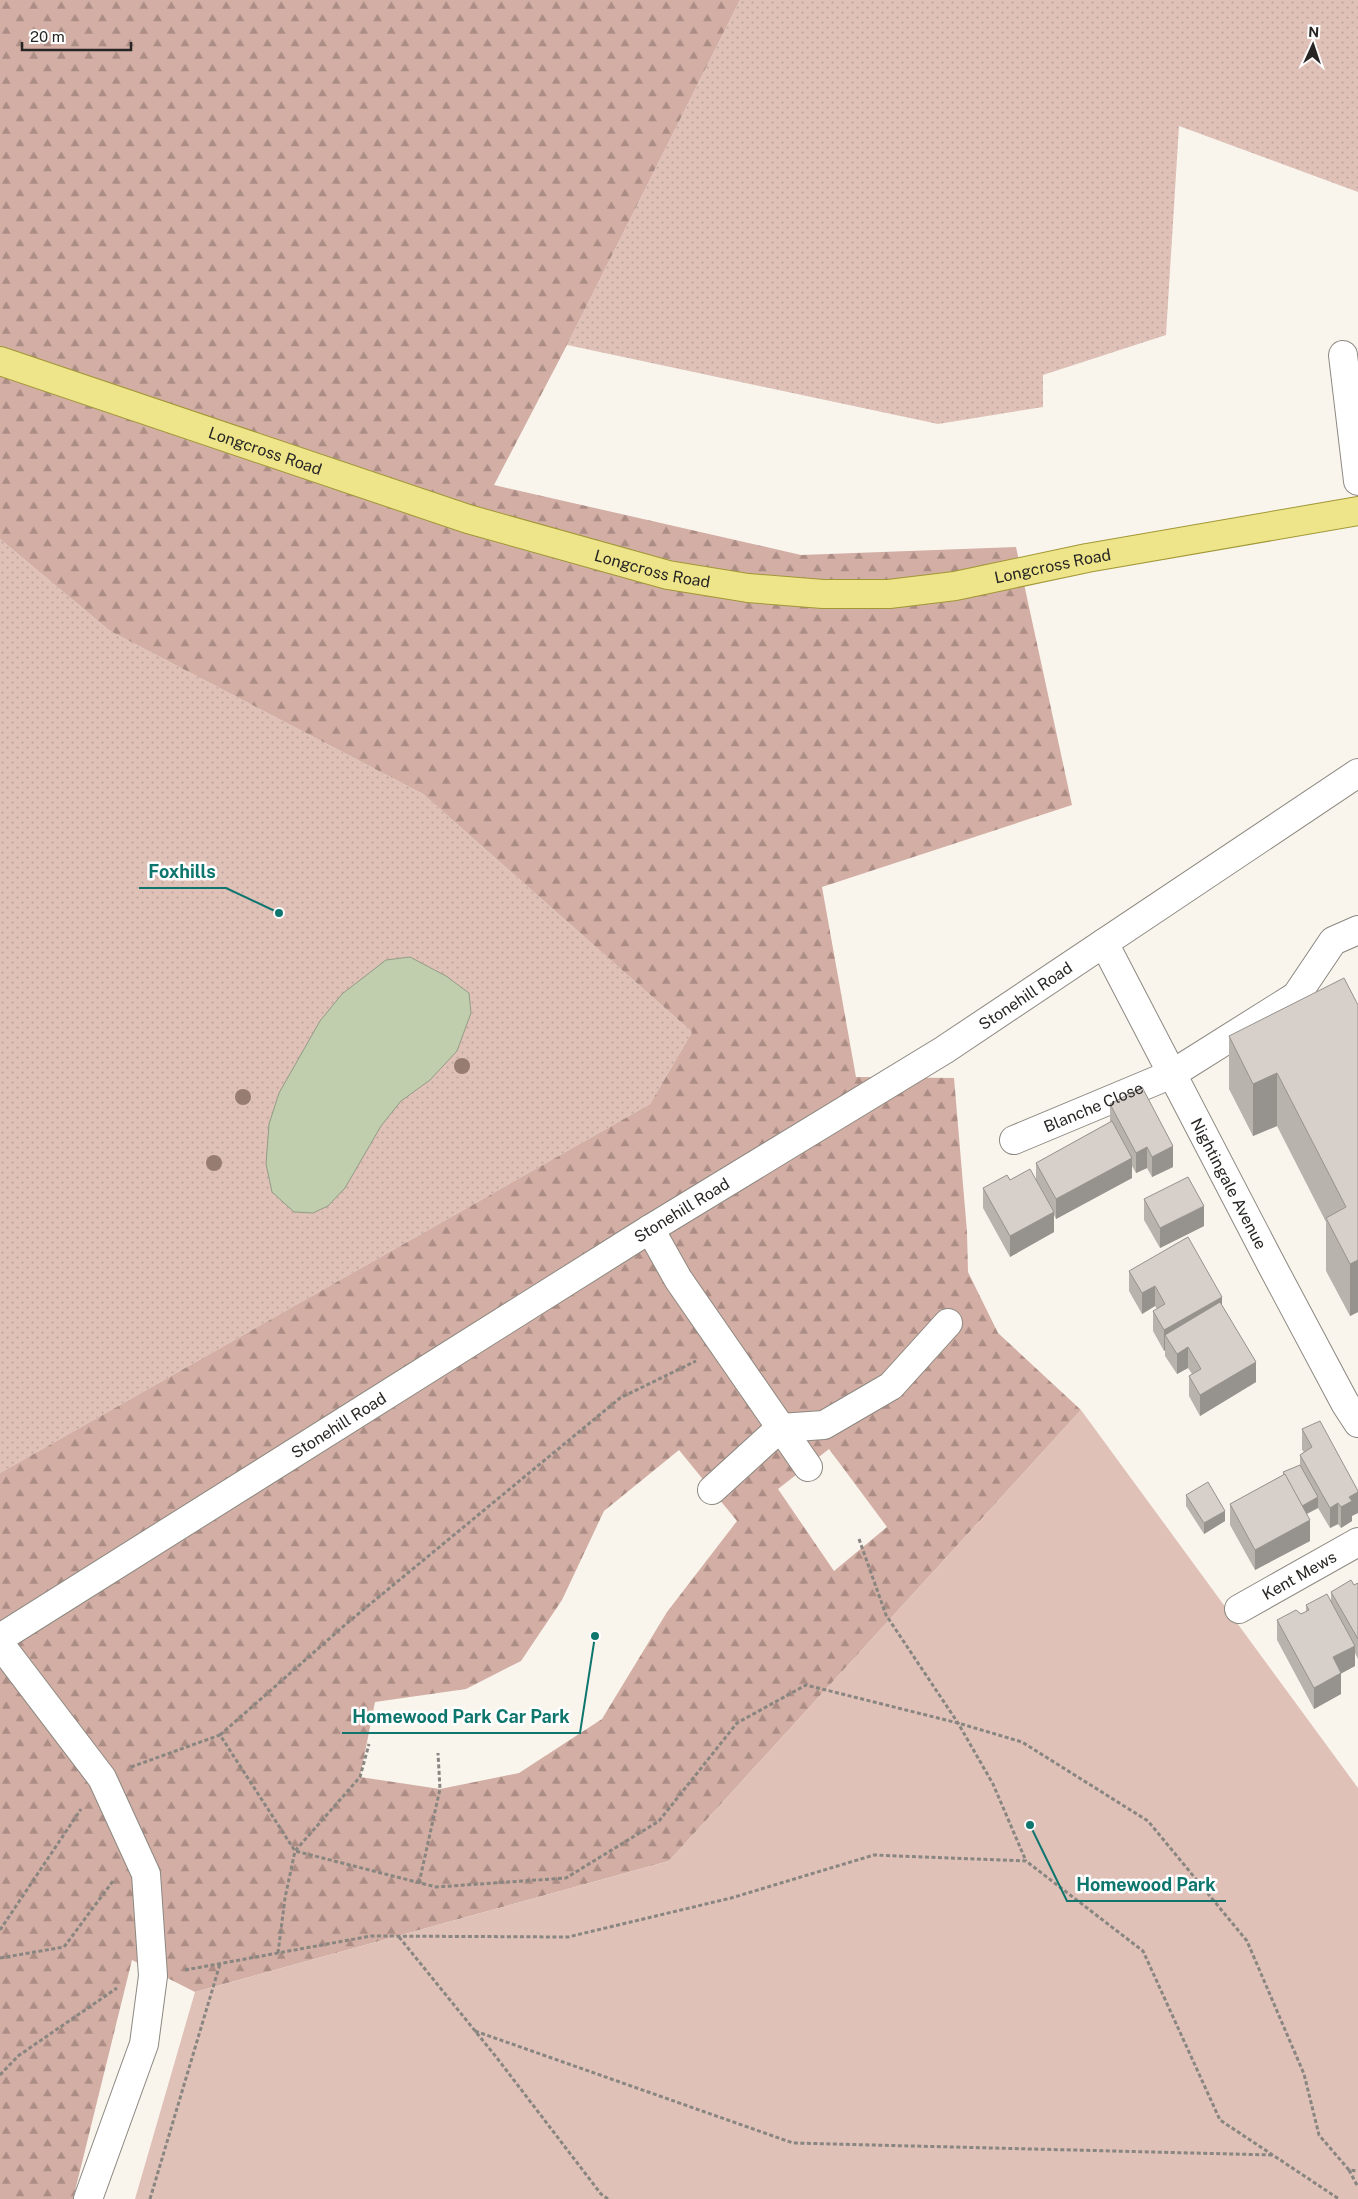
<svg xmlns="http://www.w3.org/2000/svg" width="1358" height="2199" font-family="'Public Sans',sans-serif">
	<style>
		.grass { fill: url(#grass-dots) }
		.forest { fill: url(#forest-firs); fill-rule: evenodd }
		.park { fill: #dfc1b8 }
		.water { fill: #c0ceae; stroke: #929c85 }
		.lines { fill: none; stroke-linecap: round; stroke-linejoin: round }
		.minor-casing { stroke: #8c8881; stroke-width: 30 }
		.major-casing { stroke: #a19735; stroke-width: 30 }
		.path { stroke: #898681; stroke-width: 3; stroke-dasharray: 4 2.5; stroke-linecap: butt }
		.minor { stroke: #fff; stroke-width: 28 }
		.major { stroke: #eee58b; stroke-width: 28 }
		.tree { fill: #977c71 }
		.wall { fill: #b9b3ae }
		.shaded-wall { fill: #96928d }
		.building { fill: #d7d0ca; stroke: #96928d }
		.labels { text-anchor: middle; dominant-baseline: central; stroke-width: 5; stroke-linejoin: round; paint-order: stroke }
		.street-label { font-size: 16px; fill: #282624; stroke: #fff }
		.leader { fill: none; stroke: #0f766e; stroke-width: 2 }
		.callout-dot { fill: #0f766e; stroke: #fff; stroke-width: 2 }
		.callout-label { font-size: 18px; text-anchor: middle; font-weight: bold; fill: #0f766e; stroke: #fff; stroke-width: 5; stroke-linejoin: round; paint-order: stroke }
	</style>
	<defs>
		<pattern id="grass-dots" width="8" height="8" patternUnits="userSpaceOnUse" patternTransform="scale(1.25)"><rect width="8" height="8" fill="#dfc1b8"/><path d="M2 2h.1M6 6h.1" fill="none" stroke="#bfa69e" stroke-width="1.8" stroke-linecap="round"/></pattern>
		<pattern id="forest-firs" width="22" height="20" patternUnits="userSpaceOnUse" patternTransform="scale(1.25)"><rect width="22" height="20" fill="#d3aea4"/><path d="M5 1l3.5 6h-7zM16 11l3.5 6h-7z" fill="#ab8d85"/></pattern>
	</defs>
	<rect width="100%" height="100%" fill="#f9f5ed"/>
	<g class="grass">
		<polygon points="740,0 1358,0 1358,192 1179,126 1166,335 1043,375 1043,407 938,424 567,345"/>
		<polygon points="0,539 110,631 423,794 692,1032 650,1104 0,1473"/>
	</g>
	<path class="forest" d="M0,0H740L567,345L494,485L801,555L1016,547L1072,805L822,887L856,1077L954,1078L967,1232L968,1272L998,1333L1081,1410L669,1861L195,1992L132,1960L73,2199H0V1473L650,1104L692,1032L423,794L110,631L0,539ZM829,1449L887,1527L834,1571L778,1489ZM679,1450L737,1521L667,1612L602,1719L519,1773L440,1789L360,1777L375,1702L466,1689L521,1661L562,1600L604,1511Z"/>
	<polygon class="park" points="1081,1410 1358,1788 1358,2199 135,2199 195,1992 669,1861"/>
	<polygon class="water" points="410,957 446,976 469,993 471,1013 457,1051 430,1080 401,1101 381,1126 345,1188 328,1206 313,1213 294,1212 272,1192 266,1164 269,1124 279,1093 320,1021 342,994 386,960"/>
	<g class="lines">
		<g class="minor-casing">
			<g id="minor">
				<polyline points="1343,355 1358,481"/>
				<path id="s1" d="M1104,943L1271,1264L1345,1403L1358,1423"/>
				<path id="s2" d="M1014,1140L1172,1074L1296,996L1333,941L1358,930"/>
				<polyline points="650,1229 678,1279 808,1467"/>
				<polyline points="712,1490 780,1428 824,1425 891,1386 948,1323"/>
				<path id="s3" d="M1239,1609L1358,1542"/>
				<path id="s4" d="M0,1638L650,1229L944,1050L1358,773"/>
				<polyline points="0,1644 102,1778 146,1874 153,1976 144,2044 88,2199"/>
			</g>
		</g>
		<g class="major-casing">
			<g id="major">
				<path id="s5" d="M0,361L468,519L668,575L748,588L823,594H889L955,586L1087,558L1358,511"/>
			</g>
		</g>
		<g class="path">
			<polyline points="859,1539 886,1615 958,1723 993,1784 1026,1861"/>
			<polyline points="220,1735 346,1624 620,1398 696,1361"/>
			<polyline points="131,1767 220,1735 295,1851 436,1887 566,1878 659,1821 737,1723 806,1685 958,1723 1022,1742 1148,1821 1247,1941 1304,2074 1319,2135 1349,2170 1358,2171"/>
			<polyline points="419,1883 440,1789 438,1753"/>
			<polyline points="0,1930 81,1809"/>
			<polyline points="399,1937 497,2058 601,2194 608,2199"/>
			<polyline points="278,1953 285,1898 295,1851 360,1777 369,1744"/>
			<polyline points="0,1958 64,1947 113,1881"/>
			<polyline points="185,1970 371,1936 568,1937 731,1898 874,1855 1026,1861 1143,1951 1220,2120 1339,2199"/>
			<polyline points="475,2031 793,2143 1272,2155"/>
			<polyline points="0,2075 18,2056 117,1988"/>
			<polyline points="1349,2170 1358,2187"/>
			<polyline points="150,2199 220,1964"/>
		</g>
		<use href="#minor" class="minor"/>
		<use href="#major" class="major"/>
	</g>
	<g class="tree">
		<circle cx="462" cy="1066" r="8"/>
		<circle cx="243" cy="1097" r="8"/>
		<circle cx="214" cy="1163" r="8"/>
	</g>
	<g class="wall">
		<polygon points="1358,1005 1358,1312 1350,1316 1326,1271 1326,1222 1277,1126 1253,1136 1229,1089 1229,1036"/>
		<polygon points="1110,1104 1173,1167 1152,1177 1147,1168 1136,1173 1132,1166 1132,1178 1056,1219 1054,1215 1054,1232 1010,1257 983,1208 983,1188 1010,1180 1036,1181 1036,1163 1110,1122"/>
		<polygon points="1144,1199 1204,1226 1160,1248 1144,1220"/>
		<polygon points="1129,1271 1222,1307 1256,1382 1200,1416 1189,1396 1189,1376 1192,1374 1188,1368 1177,1374 1165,1356 1165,1350 1164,1351 1153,1331 1153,1311 1157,1309 1155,1306 1142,1314 1129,1291"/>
		<polygon points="1302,1429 1352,1516 1352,1521 1341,1528 1338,1524 1330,1528 1318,1508 1307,1514 1310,1541 1255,1570 1230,1525 1230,1504 1283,1475 1283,1472 1300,1465 1300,1455 1304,1452 1302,1450"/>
		<polygon points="1186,1495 1225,1521 1204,1534 1186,1506"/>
		<polygon points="1358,1576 1358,1659 1355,1653 1355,1666 1341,1673 1341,1694 1314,1709 1277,1640 1277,1620 1301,1614 1306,1612 1306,1605 1331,1601 1331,1592 1354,1585 1358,1583"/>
	</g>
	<g class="shaded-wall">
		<polygon points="1277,1073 1277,1126 1253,1136 1253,1084"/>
		<polygon points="1173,1146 1173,1167 1152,1177 1152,1157"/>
		<polygon points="1147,1147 1147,1168 1136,1173 1136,1153"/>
		<polygon points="1132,1158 1132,1178 1056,1219 1056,1199"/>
		<polygon points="1204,1206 1204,1226 1160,1248 1160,1228"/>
		<polygon points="1054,1212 1054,1232 1010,1257 1010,1236"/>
		<polygon points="1358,1260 1358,1312 1350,1316 1350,1264"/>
		<polygon points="1155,1286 1155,1306 1142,1314 1142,1293"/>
		<polygon points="1222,1297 1222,1317 1165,1335 1165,1350 1164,1351 1164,1330"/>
		<polygon points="1188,1347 1188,1368 1177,1374 1177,1354"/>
		<polygon points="1256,1362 1256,1382 1200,1416 1200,1395"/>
		<polygon points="1358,1492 1358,1513 1352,1516 1352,1521 1341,1528 1341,1507 1349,1497"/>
		<polygon points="1318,1497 1318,1508 1302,1516 1302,1506"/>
		<polygon points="1338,1503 1338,1524 1330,1528 1330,1508"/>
		<polygon points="1225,1511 1225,1521 1204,1534 1204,1523"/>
		<polygon points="1310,1520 1310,1541 1255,1570 1255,1550"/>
		<polygon points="1355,1646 1355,1666 1333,1678 1333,1657"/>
		<polygon points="1341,1673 1341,1694 1314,1709 1314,1688"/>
	</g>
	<g class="building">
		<polygon points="1344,978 1358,1005 1358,1260 1350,1264 1326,1218 1346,1207 1277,1073 1253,1084 1229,1036"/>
		<polygon points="1142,1087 1173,1146 1152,1157 1147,1147 1136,1153 1110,1104"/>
		<polygon points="1112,1121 1132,1158 1056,1199 1036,1163"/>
		<polygon points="1030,1169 1054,1212 1010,1236 983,1188 1007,1175 1010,1180"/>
		<polygon points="1188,1177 1204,1206 1160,1228 1144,1199"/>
		<polygon points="1188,1237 1222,1297 1164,1330 1153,1311 1165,1304 1155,1286 1142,1293 1129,1271"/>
		<polygon points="1220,1302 1256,1362 1200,1395 1189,1376 1201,1369 1188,1347 1177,1354 1165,1335"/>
		<polygon points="1320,1421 1358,1491 1358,1492 1349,1497 1352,1501 1341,1507 1338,1503 1330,1508 1300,1455 1312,1447 1302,1429"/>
		<polygon points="1300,1465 1318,1497 1302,1506 1283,1472"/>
		<polygon points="1285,1474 1310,1520 1255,1550 1230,1504"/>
		<polygon points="1208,1482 1225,1511 1204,1523 1186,1495"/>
		<polygon points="1351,1580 1354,1585 1358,1583 1358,1639 1331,1592"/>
		<polygon points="1327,1594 1355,1646 1333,1657 1341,1673 1314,1688 1277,1620 1296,1610 1301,1614 1309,1610 1306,1605"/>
	</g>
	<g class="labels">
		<g class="street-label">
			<text stroke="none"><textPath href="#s5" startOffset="280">Longcross Road</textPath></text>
			<text stroke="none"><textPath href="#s5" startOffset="1090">Longcross Road</textPath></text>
			<text stroke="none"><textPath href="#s5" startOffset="685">Longcross Road</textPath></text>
			<text stroke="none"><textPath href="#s4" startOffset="1210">Stonehill Road</textPath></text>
			<text stroke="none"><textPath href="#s2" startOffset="86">Blanche Close</textPath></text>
			<text stroke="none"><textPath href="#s1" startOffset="271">Nightingale Avenue</textPath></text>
			<text stroke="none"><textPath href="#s4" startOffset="805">Stonehill Road</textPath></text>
			<text stroke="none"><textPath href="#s4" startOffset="400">Stonehill Road</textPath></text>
			<text stroke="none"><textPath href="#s3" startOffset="69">Kent Mews</textPath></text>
		</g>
	</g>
	<path class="leader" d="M279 913L226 888H139M595 1636L580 1733H342M1030 1825L1067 1901H1226"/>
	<g class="callout-dot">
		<circle cx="279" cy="913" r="5"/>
		<circle cx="595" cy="1636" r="5"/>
		<circle cx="1030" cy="1825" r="5"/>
	</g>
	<g class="callout-label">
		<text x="182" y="878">Foxhills</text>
		<text x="461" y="1723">Homewood Park Car Park</text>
		<text x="1146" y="1891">Homewood Park</text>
	</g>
	<g transform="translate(1313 45) rotate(3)" stroke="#ffffff" stroke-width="4" paint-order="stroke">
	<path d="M0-4L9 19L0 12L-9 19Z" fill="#282624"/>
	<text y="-8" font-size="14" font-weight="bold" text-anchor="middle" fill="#282624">N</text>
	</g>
	<path d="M22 42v8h109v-8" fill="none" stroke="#282624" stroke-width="2.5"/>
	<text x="30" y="42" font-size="15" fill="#282624" stroke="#ffffff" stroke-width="4" paint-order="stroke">20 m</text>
</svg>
